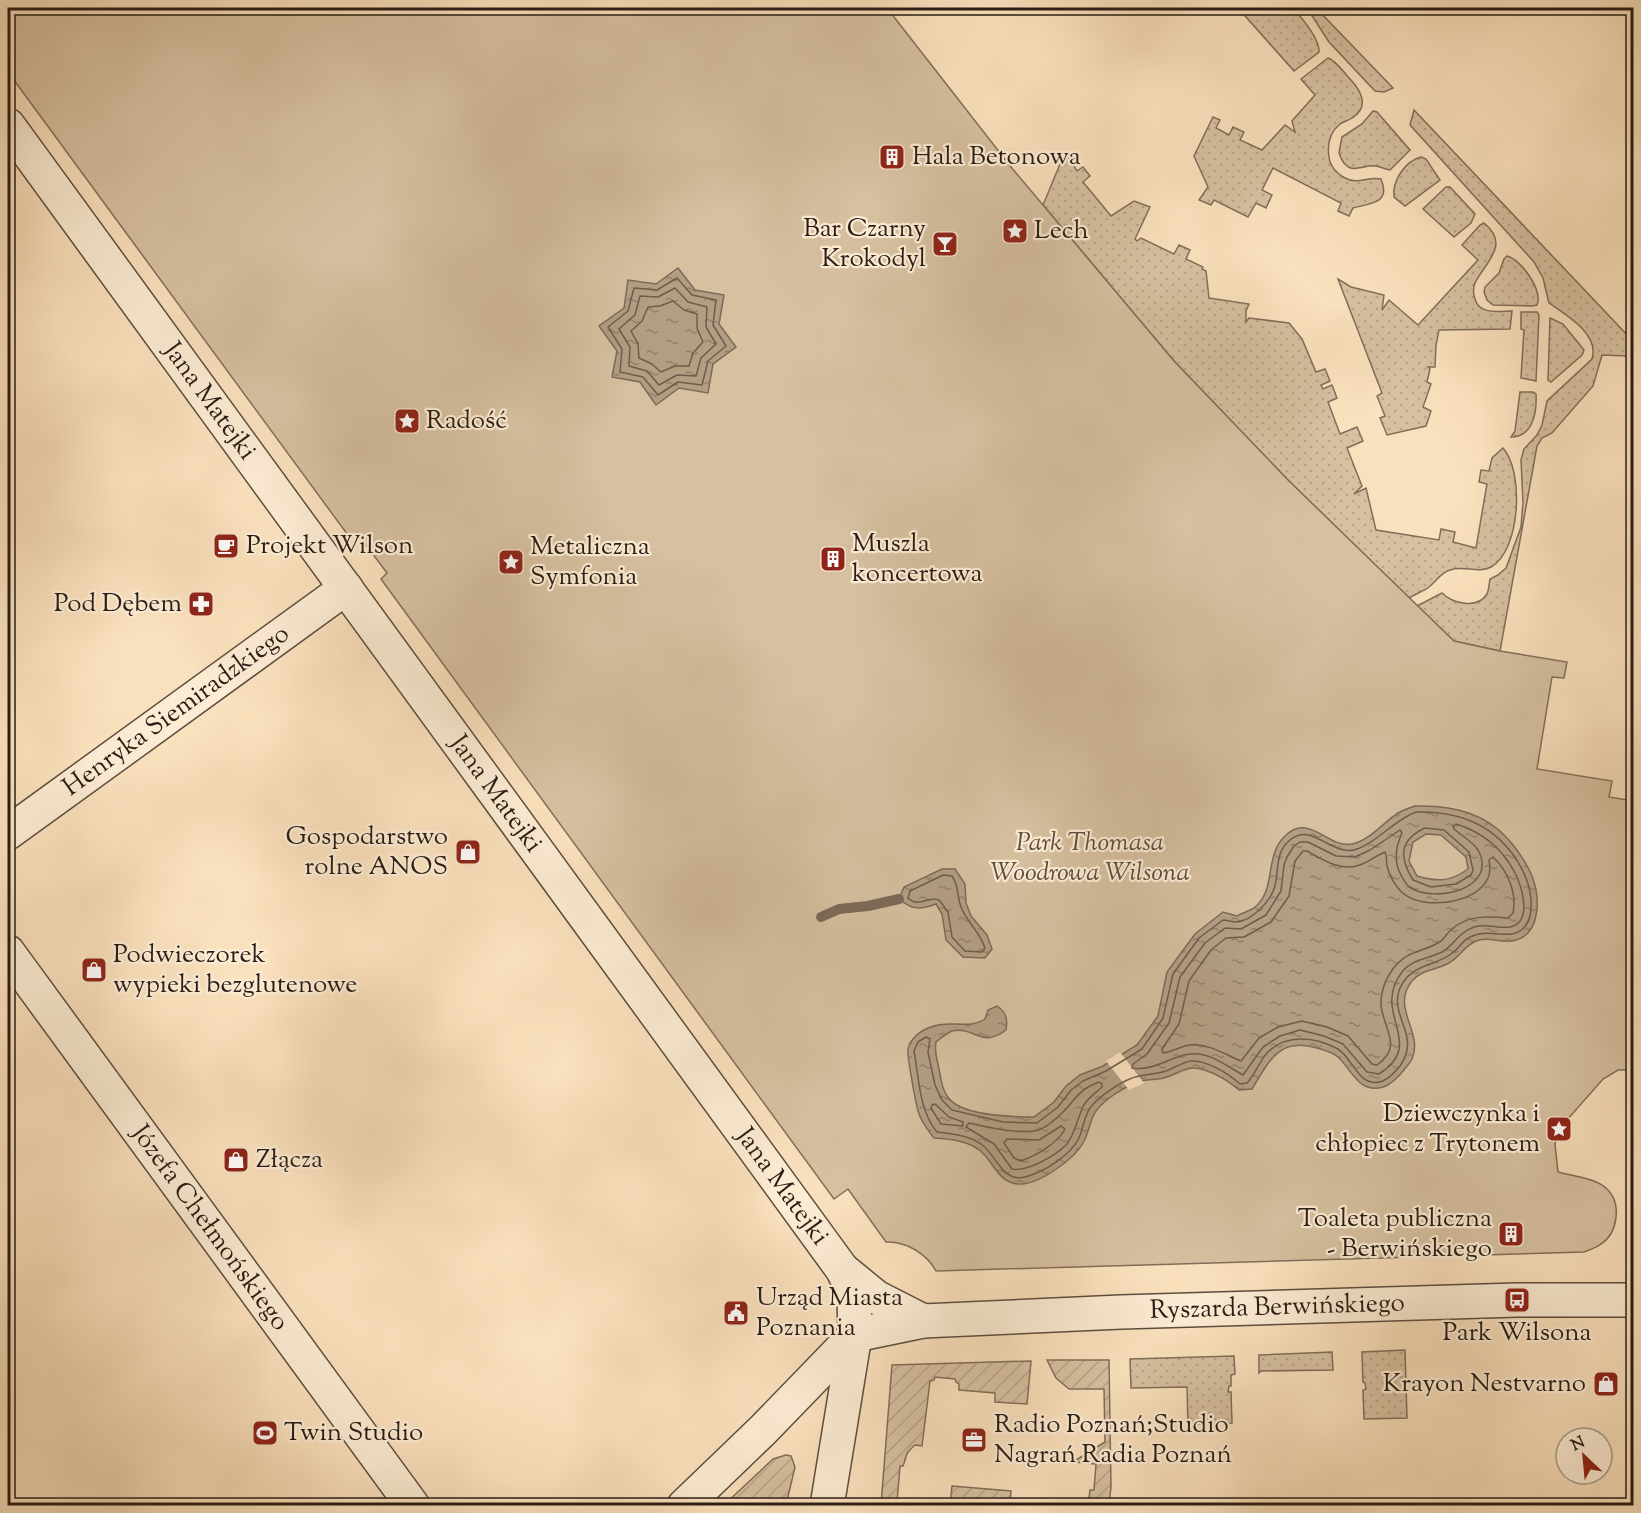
<svg xmlns="http://www.w3.org/2000/svg" width="1641" height="1513" font-family="'Sorts Mill Goudy',serif">
	<style>
		.grass { fill: url(#grass-dots); stroke: #806e5a; stroke-width: 1.5 }
		.park { fill: #d6c0a0; stroke: #806e5a; stroke-width: 1.5 }
		.garden { fill: url(#garden-furrows); stroke: #806e5a; stroke-width: 1.5 }
		.water { fill: url(#water-ripples); stroke: #7c6a58; stroke-width: 1.5; fill-rule: evenodd }
		.pier { fill: #fae1bd }
		.lines { fill: none; stroke-linecap: round; stroke-linejoin: round }
		.shore { stroke: #6e5d4c; stroke-width: 1.5 }
		.stream { stroke: #7c6a58; stroke-width: 10 }
		.minor-casing { stroke: #5d4d3f; stroke-width: 36 }
		.minor { stroke: #fcecd4; stroke-width: 33 }
		.labels { text-anchor: middle; dominant-baseline: central; stroke-width: 4.5; stroke-linejoin: round; paint-order: stroke }
		.poi-label { font-size: 26px; fill: #291c15; stroke: #fcecd4; text-anchor: start }
		.street-label { font-size: 26px; fill: #291c15; stroke: #fcecd4 }
		.park-label { font-size: 26px; font-style: italic; fill: #5d4d3f; stroke: #fcecd4 }
	</style>
	<defs>
		<pattern id="grass-dots" width="8" height="8" patternUnits="userSpaceOnUse" patternTransform="scale(1.5)"><rect width="8" height="8" fill="#d6c0a0"/><path d="M2 2h.1M6 6h.1" fill="none" stroke="#b8a489" stroke-width="1.8" stroke-linecap="round"/></pattern>
		<pattern id="garden-furrows" width="10" height="10" patternUnits="userSpaceOnUse" patternTransform="scale(1.5)"><rect width="10" height="10" fill="#d6c0a0"/><path d="M-1 1l2-2M0 10L10 0M9 11l2-2" fill="none" stroke="#b8a489"/></pattern>
		<pattern id="water-ripples" width="26" height="14" patternUnits="userSpaceOnUse" patternTransform="scale(1.5)"><rect width="26" height="14" fill="#b39e84"/><path d="M2 4q2-2 4 0t4 0M15 11q2-2 4 0t4 0" fill="none" stroke="#92806b"/></pattern>
	</defs>
	<rect width="100%" height="100%" fill="#fae1bd"/>
	<filter id="stains"><feTurbulence type="fractalNoise" baseFrequency=".00333" numOctaves="4"/><feColorMatrix values="0 0 0 0 .2 0 0 0 0 .09 0 0 0 0 .02 0 0 0 .5 -.17"/></filter>
	<radialGradient id="worn" r=".72"><stop offset=".6" stop-color="#630" stop-opacity="0"/><stop offset="1" stop-color="#630" stop-opacity=".3"/></radialGradient>
	<g class="grass">
		<path d="M1238,8H1293C1301,17 1320,39 1319,52L1294,71Z"/>
		<polygon points="1307,8 1316,8 1393,88 1384,92 1375,91 1329,42"/>
		<path d="M1328,58C1338,62 1343,72 1351,80C1361,91 1370,107 1352,118C1348,121 1344,121 1340,124C1329,133 1327,144 1329,157C1330,166 1337,174 1345,178C1358,185 1369,176 1381,179C1391,203 1372,203 1353,208L1349,216L1338,211L1341,203L1273,168L1262,190L1272,195L1266,208L1256,203L1248,217L1214,200L1211,205L1199,200L1208,187L1194,156L1213,117L1220,120L1216,128L1229,135L1233,127L1244,132L1240,140L1262,150L1285,125L1295,132L1292,121L1315,95L1301,79Z"/>
		<path d="M1414,110L1631,339L1627,356L1602,355L1593,386L1552,433L1542,438L1537,446L1500,651L1454,641L1417,606L1442,593C1452,603 1477,610 1487,594C1489,590 1489,583 1490,579L1498,575L1506,568L1521,527L1523,502L1521,460L1524,449L1537,435L1542,425L1547,401L1592,359C1600,334 1566,315 1549,303L1543,278L1534,262L1410,125Z"/>
		<path d="M1373,111L1377,112L1410,150L1390,170C1385,169 1381,167 1376,166C1361,164 1348,179 1339,153L1342,137L1362,124Z"/>
		<path d="M1065,152L1077,171L1083,167L1090,176L1083,182L1111,216L1134,201L1150,207L1135,239L1137,241L1141,238L1174,254L1179,245L1190,250L1186,259L1203,267L1202,269L1206,271L1209,298L1249,304L1246,311V322L1249,318L1289,323L1302,339L1316,372L1325,369L1330,381L1321,385L1323,389L1332,385L1337,398L1328,402L1340,434L1357,427L1363,441L1347,448L1362,486L1354,494L1366,488L1376,530L1439,540L1441,529L1455,532L1453,542L1476,548L1487,484L1479,482L1481,470L1489,471L1492,458L1503,448C1524,471 1521,550 1491,567C1478,574 1464,565 1450,570C1440,573 1437,581 1429,587C1424,591 1415,594 1409,598L1289,481L1174,361L1043,205Z"/>
		<path d="M1421,157L1426,159L1440,180L1405,206L1394,197C1392,181 1405,161 1421,157Z"/>
		<polygon points="1446,187 1450,187 1475,214 1471,223 1454,237 1423,209"/>
		<path d="M1484,223C1510,244 1487,261 1476,281C1473,286 1473,293 1475,299C1479,315 1499,311 1512,311L1510,329L1439,330L1436,345L1435,367H1428L1430,369L1427,382L1431,384L1423,407L1431,411L1426,426L1387,435L1380,418L1385,416L1377,396L1382,393L1338,279L1351,287L1384,295L1382,310L1389,300L1418,325L1478,260L1462,245L1480,225Z"/>
		<path d="M1507,256C1522,260 1543,291 1537,305L1532,306L1493,305L1487,300L1484,292L1485,287L1499,273L1504,259Z"/>
		<polygon points="1521,312 1537,312 1539,315 1536,381 1521,378 1524,330 1521,329"/>
		<polygon points="1550,318 1563,324 1584,350 1582,355 1551,382 1548,380"/>
		<path d="M1520,392H1533L1536,394C1537,412 1533,437 1511,437L1515,431Z"/>
		<polygon points="1405,1350 1407,1418 1364,1419 1363,1390 1366,1389 1365,1383 1363,1382 1362,1352"/>
		<polygon points="1332,1352 1333,1370 1261,1371 1259,1373 1259,1355"/>
		<polygon points="1234,1356 1235,1374 1231,1375 1231,1386 1229,1386 1228,1392 1231,1392 1232,1423 1188,1424 1187,1387 1131,1388 1130,1359"/>
	</g>
	<path class="park" d="M8,8H887L1011,167L1174,361L1289,481L1454,641L1500,651L1567,662L1564,678L1552,677L1537,769L1612,781L1609,797L1633,801V1070H1618L1603,1079L1559,1129L1555,1144L1558,1172C1573,1176 1596,1178 1607,1189C1622,1203 1618,1233 1601,1244C1596,1248 1589,1250 1584,1252L936,1271C927,1254 906,1241 886,1242L848,1189L834,1199L381,579L387,573L357,533L350,538L8,72Z"/>
	<g class="garden">
		<polygon points="1047,1360 1109,1360 1111,1487 1109,1505 1088,1505 1090,1490 1094,1490 1096,1464 1073,1462 1105,1442 1104,1389 1069,1389 1056,1378"/>
		<path d="M1031,1361L1027,1404L995,1402V1393L959,1390V1384L956,1382L955,1379L935,1377L934,1380L930,1381L922,1446L915,1445C904,1455 908,1453 903,1466H900L897,1502L900,1505H881L892,1365Z"/>
		<polygon points="786,1455 791,1456 795,1467 786,1505 724,1505 773,1459"/>
		<polygon points="952,1486 1011,1491 1010,1505 950,1505"/>
	</g>
	<g class="water">
		<polygon points="678,268 695,290 724,295 719,324 736,347 713,364 708,393 679,388 656,405 640,382 612,377 617,351 599,326 624,308 628,280 656,284"/>
		<path d="M1415,806C1448,805 1484,812 1507,838C1517,849 1526,862 1532,876C1540,897 1542,936 1512,941C1500,943 1488,936 1476,941C1464,946 1460,957 1449,963C1437,970 1422,969 1412,981C1390,1008 1424,1032 1412,1059C1410,1063 1406,1067 1404,1070C1399,1076 1391,1085 1383,1087C1359,1094 1352,1070 1338,1057C1333,1052 1323,1050 1317,1048C1279,1037 1269,1061 1252,1089L1239,1090C1226,1079 1212,1070 1194,1068C1185,1067 1174,1076 1164,1078C1156,1080 1146,1079 1137,1082C1123,1088 1105,1099 1096,1111C1090,1119 1089,1132 1084,1141C1076,1158 1041,1183 1022,1184C997,1185 994,1160 978,1149C964,1140 949,1139 934,1138C928,1130 922,1123 919,1114C916,1105 907,1057 908,1049C910,1039 921,1030 931,1027C949,1019 969,1030 985,1019L988,1010L997,1006C1006,1012 1008,1019 1006,1030C981,1049 975,1026 952,1031C947,1033 941,1038 936,1042C934,1053 937,1058 939,1069C941,1078 941,1087 947,1096C959,1116 1012,1117 1034,1117L1054,1102L1066,1086L1080,1075L1103,1066L1137,1045L1158,1016L1167,972L1195,934L1223,912L1237,916C1242,913 1249,911 1254,908C1277,890 1264,857 1284,837C1309,811 1328,849 1352,844C1369,841 1384,822 1398,813C1403,810 1409,808 1415,806ZM1426,834L1441,835L1466,857L1468,869C1450,882 1438,882 1417,876L1409,861L1413,842Z"/>
		<path d="M942,869H955L965,884L966,903L971,916L987,935L992,949L985,958L963,957L946,940L942,914L936,904C920,910 912,910 899,899L904,887Z"/>
	</g>
	<polygon class="pier" points="1120,1052 1144,1083 1129,1090 1106,1061"/>
	<g class="lines">
		<g class="shore">
			<polygon points="677,278 692,295 716,300 713,325 726,346 708,361 702,385 678,382 658,395 643,377 620,372 622,349 608,327 628,311 634,288 657,290"/>
			<polygon points="675,288 688,302 707,307 706,327 716,344 701,358 696,376 677,375 659,385 647,371 629,366 630,347 619,329 635,315 640,296 658,297"/>
			<polygon points="673,301 684,310 697,314 697,328 703,342 693,353 689,366 675,366 661,372 652,364 639,358 638,344 631,331 642,321 648,307 660,306"/>
			<path d="M1416,812C1450,811 1483,820 1506,846C1523,865 1535,891 1530,916C1528,925 1521,933 1511,934C1500,936 1487,930 1475,935C1462,939 1461,947 1451,954C1433,967 1411,964 1400,988C1388,1016 1422,1035 1400,1066C1396,1071 1389,1078 1383,1081C1359,1090 1353,1058 1338,1049C1316,1037 1286,1033 1267,1053C1259,1062 1255,1075 1247,1083L1240,1084C1229,1074 1207,1060 1191,1061C1183,1062 1174,1068 1166,1071C1157,1074 1148,1074 1139,1076C1124,1079 1099,1096 1090,1108C1084,1117 1083,1129 1079,1138C1070,1156 1044,1172 1025,1177C1002,1183 996,1154 981,1144C967,1135 953,1134 937,1132C919,1111 919,1078 914,1051L918,1042L926,1037L930,1039L928,1052L935,1085L942,1100L952,1110L1003,1122L1037,1123L1058,1107L1071,1090L1083,1081L1106,1071L1142,1049L1163,1018L1173,974L1199,938L1223,920C1227,920 1232,922 1236,922C1252,921 1271,901 1275,886C1279,869 1275,852 1290,840C1312,822 1330,855 1354,850C1374,845 1394,820 1416,812Z"/>
			<path d="M1456,824C1482,832 1501,847 1514,871C1521,884 1534,922 1510,927C1498,929 1486,923 1474,927C1456,934 1455,945 1442,952C1428,959 1412,959 1402,972C1370,1015 1428,1042 1379,1074L1367,1072L1343,1044L1324,1036L1300,1030L1280,1036L1263,1047L1243,1075C1228,1067 1210,1052 1191,1054C1172,1055 1154,1072 1132,1068L1133,1064L1147,1054L1169,1023L1180,977L1205,943L1225,928L1241,929L1266,915L1281,891L1284,865L1287,857L1294,846L1300,842H1308L1336,856L1355,857L1370,850L1400,830L1402,833C1396,846 1394,861 1400,873C1403,878 1405,885 1411,888C1435,903 1499,889 1478,850C1473,842 1461,835 1454,829L1453,826Z"/>
			<path d="M1425,828L1444,830L1469,852L1473,870L1471,875L1456,884L1431,887L1413,880C1399,857 1399,840 1425,828Z"/>
			<path d="M1303,851H1307C1323,860 1341,872 1360,865C1369,862 1377,855 1385,852C1387,857 1386,860 1387,866C1389,875 1396,888 1404,894C1424,910 1477,904 1488,878C1491,872 1490,866 1489,860L1493,857C1508,871 1517,893 1513,913L1508,918C1488,916 1466,915 1451,930C1446,934 1444,940 1438,943C1424,951 1409,951 1397,964C1386,976 1378,995 1382,1011C1387,1034 1401,1048 1377,1065L1372,1064L1348,1036L1327,1027L1302,1021L1278,1027L1259,1038L1241,1061C1226,1055 1208,1043 1190,1045C1181,1046 1172,1052 1163,1053L1162,1049L1179,1024L1189,981L1211,950L1226,938L1244,937L1271,922L1289,896L1295,861Z"/>
			<path d="M943,875L952,876C960,888 956,895 961,907C967,922 980,932 985,948L982,952L965,951L952,937L948,912L939,900C928,896 918,908 908,898L910,891Z"/>
			<path d="M1099,1082L1102,1084V1087C1096,1093 1086,1099 1083,1107C1077,1119 1075,1135 1066,1145C1055,1156 1027,1172 1012,1169L994,1144L966,1127L969,1123C985,1127 1023,1135 1038,1130C1046,1128 1058,1117 1064,1111C1077,1097 1080,1089 1099,1082Z"/>
			<polygon points="935,1104 949,1117 963,1122 963,1126 941,1124 931,1108 932,1105"/>
			<path d="M1061,1126L1065,1129C1057,1144 1037,1155 1021,1161L1014,1158L1004,1143L1007,1139L1039,1140Z"/>
		</g>
		<polyline class="stream" points="821,917 839,909 868,906 899,899"/>
		<g class="minor-casing">
			<g id="minor">
				<path id="s1" d="M8,125L842,1269L850,1284L854,1298L855,1335L827,1506"/>
				<path id="s2" d="M8,833L346,588"/>
				<path id="s3" d="M8,952L413,1506"/>
				<polyline points="843,1270 876,1297 923,1321"/>
				<path id="s4" d="M855,1335L923,1321L1121,1312L1517,1300H1634"/>
				<polyline points="684,1506 763,1430 855,1335"/>
			</g>
		</g>
		<use href="#minor" class="minor"/>
	</g>
	<defs>
		<g id="building-square" transform="scale(1.35)"><rect x="-9" y="-9" width="18" height="18" rx="4" fill="#8f2418" stroke="#fcecd4"/><path d="M-4-6H4V6H1V3H-1V6H-4ZM-2.5-4.3h1.7v1.8h-1.7ZM.8-4.3h1.7v1.8H.8ZM-2.5-1h1.7V.8h-1.7ZM.8-1h1.7V.8H.8Z" fill="#fff"/></g>
		<g id="sight-square" transform="scale(1.35)"><rect x="-9" y="-9" width="18" height="18" rx="4" fill="#8f2418" stroke="#fcecd4"/><path d="M0-6L1.8-2.2L6-1.7L2.9 1.2L3.7 5.4L0 3.3L-3.7 5.4L-2.9 1.2L-6-1.7L-1.8-2.2Z" fill="#fff"/></g>
		<g id="bar-square" transform="scale(1.35)"><rect x="-9" y="-9" width="18" height="18" rx="4" fill="#8f2418" stroke="#fcecd4"/><path d="M-6-5H6L.8 .8V4.5H3.5V6h-7V4.5H-.8V.8Z" fill="#fff"/></g>
		<g id="cafe-square" transform="scale(1.35)"><rect x="-9" y="-9" width="18" height="18" rx="4" fill="#8f2418" stroke="#fcecd4"/><path d="M-5.5-4.5H6V0H3Q3 3.5 0 3.5H-2.5Q-5.5 3.5-5.5 0ZM3-3.2v2h1.7v-2ZM-6 4.5H4V6H-6Z" fill="#fff"/></g>
		<g id="pharmacy-square" transform="scale(1.35)"><rect x="-9" y="-9" width="18" height="18" rx="4" fill="#8f2418" stroke="#fcecd4"/><path d="M-2-6h4v4h4v4h-4v4h-4v-4h-4v-4h4Z" fill="#fff"/></g>
		<g id="shop-square" transform="scale(1.35)"><rect x="-9" y="-9" width="18" height="18" rx="4" fill="#8f2418" stroke="#fcecd4"/><path d="M-5-2.5h2.3a2.7 3.5 0 0 1 5.4 0H5L5.5 6h-11ZM-1.5-2.5h3a1.5 2.3 0 0 0-3 0Z" fill="#fff"/></g>
		<g id="bus-square" transform="scale(1.35)"><rect x="-9" y="-9" width="18" height="18" rx="4" fill="#8f2418" stroke="#fcecd4"/><path d="M-5-6H5V4H4V6H2V4H-2V6H-4V4H-5ZM-3.5-4V0h7V-4ZM-3.5 1.2v1.5H-2V1.2ZM2 1.2v1.5H3.5V1.2Z" fill="#fff"/></g>
		<g id="civic-square" transform="scale(1.35)"><rect x="-9" y="-9" width="18" height="18" rx="4" fill="#8f2418" stroke="#fcecd4"/><path d="M-.6-6.5H3V-4.5H.6V-3L4-1V1h2V6H-6V1h2V-1L-.6-3ZM-1.2 2.5V6h2.4V2.5Z" fill="#fff"/></g>
		<g id="stadium-square" transform="scale(1.35)"><rect x="-9" y="-9" width="18" height="18" rx="4" fill="#8f2418" stroke="#fcecd4"/><path d="M0-5a6.5 5 0 1 0 0 10a6.5 5 0 1 0 0-10ZM-3.5-1.8h7v3.6h-7Z" fill="#fff"/></g>
		<g id="office-square" transform="scale(1.35)"><rect x="-9" y="-9" width="18" height="18" rx="4" fill="#8f2418" stroke="#fcecd4"/><path d="M-6-3h4V-5.5h4V-3h4V5H-6ZM-1-4.5V-3h2v-1.5ZM-6 0V1H6V0Z" fill="#fff"/></g>
	</defs>
	<g fill-rule="evenodd">
		<use href="#building-square" x="892" y="157"/>
		<use href="#sight-square" x="1015" y="231"/>
		<use href="#bar-square" x="945" y="244"/>
		<use href="#sight-square" x="407" y="421"/>
		<use href="#cafe-square" x="226" y="546"/>
		<use href="#building-square" x="833" y="559"/>
		<use href="#sight-square" x="511" y="562"/>
		<use href="#pharmacy-square" x="201" y="604"/>
		<use href="#shop-square" x="468" y="852"/>
		<use href="#shop-square" x="94" y="970"/>
		<use href="#sight-square" x="1559" y="1129"/>
		<use href="#shop-square" x="236" y="1160"/>
		<use href="#building-square" x="1511" y="1234"/>
		<use href="#bus-square" x="1517" y="1300"/>
		<use href="#civic-square" x="736" y="1313"/>
		<use href="#shop-square" x="1606" y="1384"/>
		<use href="#stadium-square" x="265" y="1433"/>
		<use href="#office-square" x="974" y="1440"/>
	</g>
	<g class="labels">
		<g class="poi-label">
			<text x="912" y="157">Hala Betonowa</text>
			<text x="926" y="229" text-anchor="end">Bar Czarny<tspan x="926" dy="30">Krokodyl</tspan></text>
			<text x="1034" y="231">Lech</text>
			<text x="426" y="421">Radość</text>
			<text x="852" y="544">Muszla<tspan x="852" dy="30">koncertowa</tspan></text>
			<text x="246" y="546">Projekt Wilson</text>
			<text x="530" y="547">Metaliczna<tspan x="530" dy="30">Symfonia</tspan></text>
			<text x="182" y="604" text-anchor="end">Pod Dębem</text>
			<text x="448" y="837" text-anchor="end">Gospodarstwo<tspan x="448" dy="30">rolne ANOS</tspan></text>
			<text x="113" y="955">Podwieczorek<tspan x="113" dy="30">wypieki bezglutenowe</tspan></text>
			<text x="1540" y="1114" text-anchor="end">Dziewczynka i<tspan x="1540" dy="30">chłopiec z Trytonem</tspan></text>
			<text x="256" y="1160">Złącza</text>
			<text x="1492" y="1219" text-anchor="end">Toaleta publiczna<tspan x="1492" dy="30">- Berwińskiego</tspan></text>
			<text x="756" y="1298">Urząd Miasta<tspan x="756" dy="30">Poznania</tspan></text>
			<text x="1517" y="1333" text-anchor="middle">Park Wilsona</text>
			<text x="1586" y="1384" text-anchor="end">Krayon Nestvarno</text>
			<text x="994" y="1425">Radio Poznań;Studio<tspan x="994" dy="30">Nagrań Radia Poznań</tspan></text>
			<text x="284" y="1433">Twin Studio</text>
		</g>
		<g class="street-label">
			<text stroke="none"><textPath href="#s1" startOffset="342">Jana Matejki</textPath></text>
			<text stroke="none"><textPath href="#s2" startOffset="208">Henryka Siemiradzkiego</textPath></text>
			<text stroke="none"><textPath href="#s1" startOffset="828">Jana Matejki</textPath></text>
			<text stroke="none"><textPath href="#s1" startOffset="1314">Jana Matejki</textPath></text>
			<text stroke="none"><textPath href="#s3" startOffset="342">Józefa Chełmońskiego</textPath></text>
			<text stroke="none"><textPath href="#s4" startOffset="424">Ryszarda Berwińskiego</textPath></text>
		</g>
		<g class="park-label">
			<text x="1090" y="843">Park Thomasa<tspan x="1090" dy="30">Woodrowa Wilsona</tspan></text>
		</g>
	</g>
	<rect width="1641" height="1513" fill="none" stroke="#fae1bd" stroke-width="30"/>
	<rect x="9" y="9" width="1623" height="1495" fill="none" stroke="#291c15" stroke-width="3"/>
	<rect x="15" y="15" width="1611" height="1483" fill="none" stroke="#291c15" stroke-width="1.5"/>
	<g transform="translate(1584 1456) rotate(334)"><circle r="28" fill="#fcecd4" stroke="#a89988" stroke-width="1.5"/>
	<path d="M0-4.5L10 22L0 15L-10 22Z" fill="#8f2418"/>
	<text y="-9" font-size="16" font-weight="bold" text-anchor="middle" fill="#291c15">N</text>
	</g>
	<rect width="100%" height="100%" filter="url(#stains)"/>
	<rect width="100%" height="100%" fill="url(#worn)"/>
</svg>
